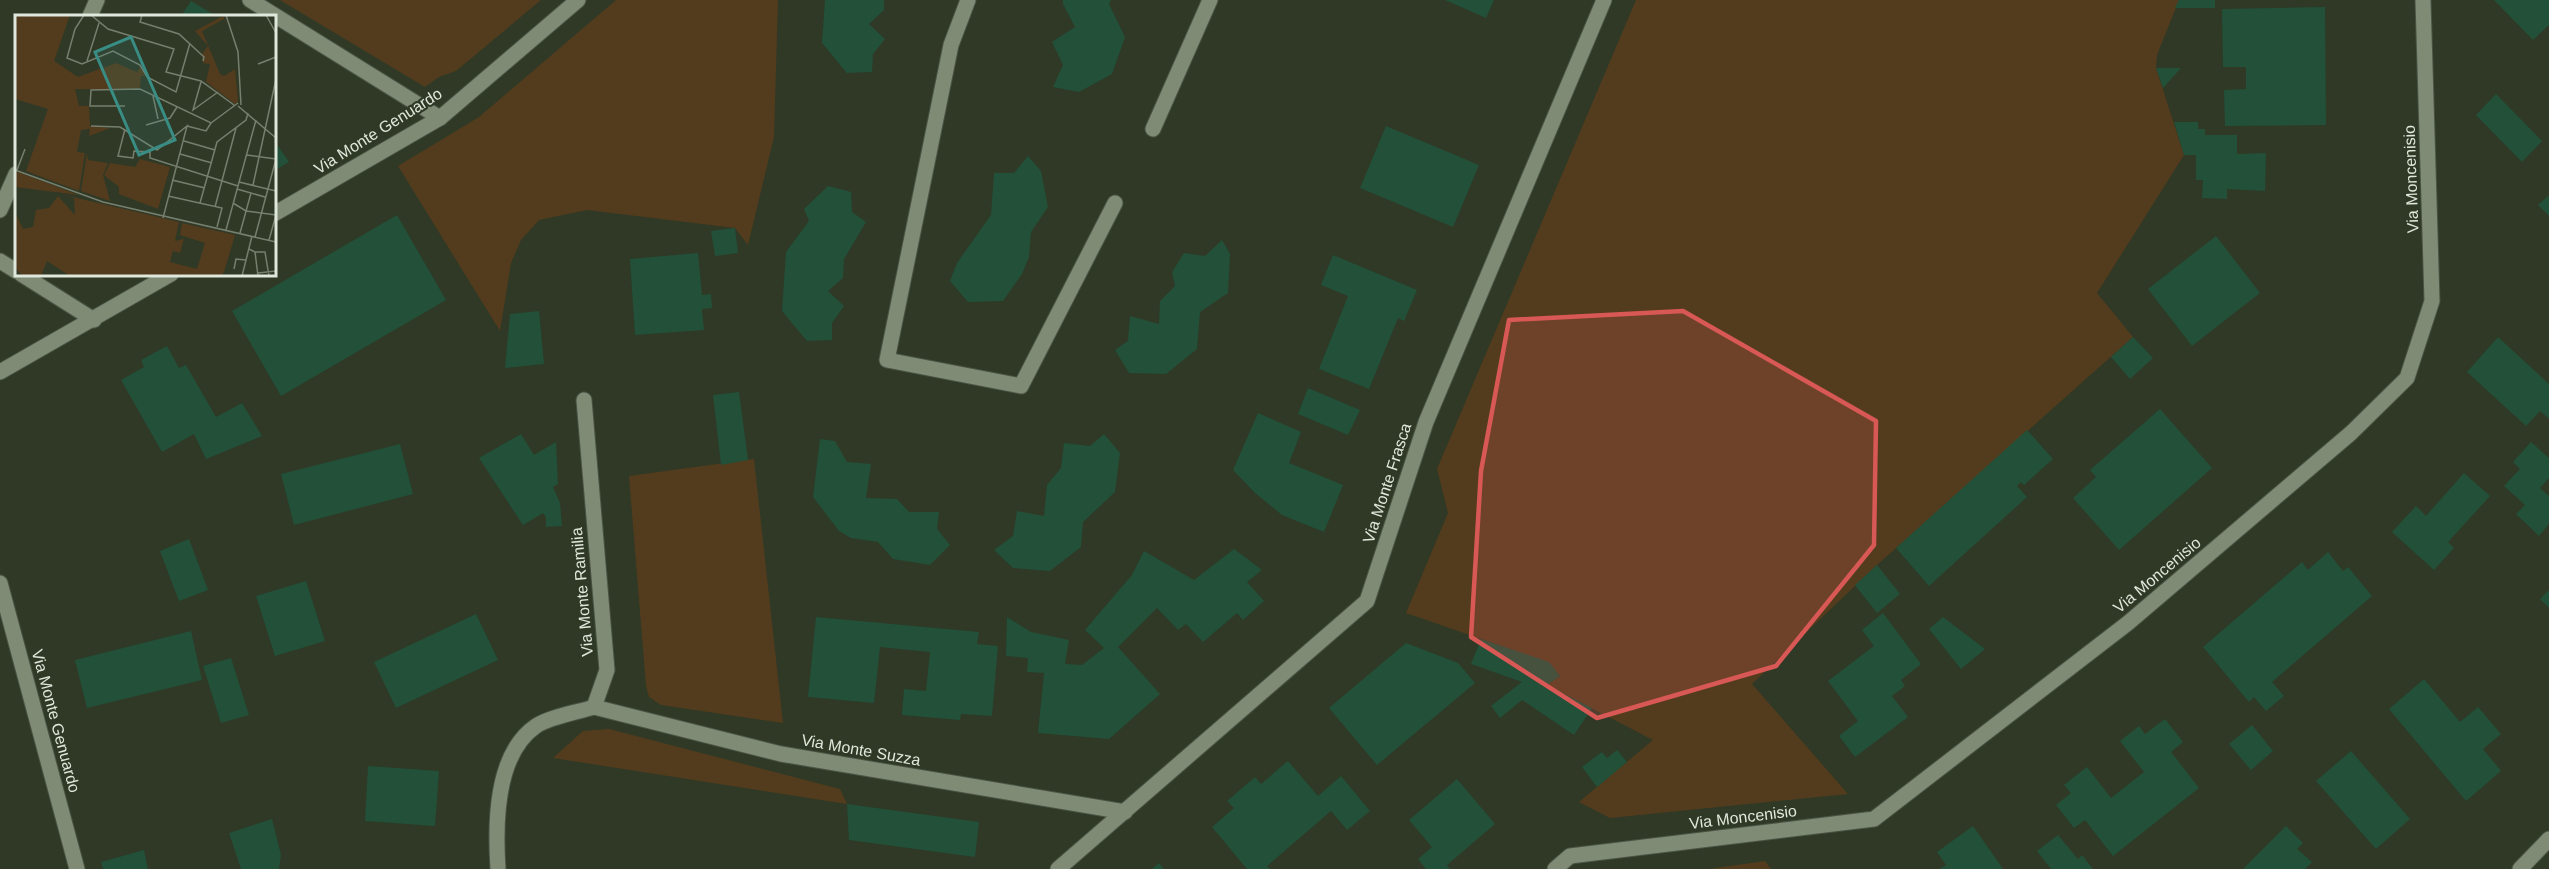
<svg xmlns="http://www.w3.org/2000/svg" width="2549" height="869" font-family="Helvetica,sans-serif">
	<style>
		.green { fill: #533c1d }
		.building { fill: #225039 }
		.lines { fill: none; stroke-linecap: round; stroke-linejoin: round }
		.lane-casing { stroke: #4b5444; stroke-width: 17 }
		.street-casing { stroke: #4b5444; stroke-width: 17 }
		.lane { stroke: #7f8b75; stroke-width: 15 }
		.street { stroke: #7f8b75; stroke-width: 15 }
		.marked { fill: #d85855; fill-opacity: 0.2; stroke: #d85855; stroke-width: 4.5; stroke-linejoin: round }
		.labels { text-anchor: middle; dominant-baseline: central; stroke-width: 4.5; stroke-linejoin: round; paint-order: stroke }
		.street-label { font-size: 16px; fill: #e0e7db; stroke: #2f3926 }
		.inset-road { fill: none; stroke: #767f6e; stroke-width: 1.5 }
		.view { fill: #398d84; fill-opacity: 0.15; stroke: #398d84; stroke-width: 3 }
		.inset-edge { fill: none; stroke: #e0e7db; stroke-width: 3 }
	</style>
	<rect width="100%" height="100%" fill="#2f3926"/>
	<g class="green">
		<polygon points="280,0 541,0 456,71 439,77 425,87"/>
		<polygon points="616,0 778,0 774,137 748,245 735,228 587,210 539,220 521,240 511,263 500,331 398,166 479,117"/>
		<polygon points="1636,0 2179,0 2157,55 2156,68 2184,155 2097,293 2133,337 1877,565 1752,684 1848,794 1610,818 1579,802 1653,740 1547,685 1560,676 1548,662 1406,613 1448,513 1437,469"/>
		<polygon points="754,459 783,723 661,705 649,697 646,686 629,476"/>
		<polygon points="609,729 840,789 847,804 553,758 583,731"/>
		<polygon points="1765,861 1771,869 1709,869"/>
	</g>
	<g class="building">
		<polygon points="825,0 884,0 884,10 869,24 885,39 873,54 872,72 847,73 822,43"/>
		<polygon points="1063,0 1111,0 1109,4 1125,37 1112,74 1079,92 1053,87 1063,65 1052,42 1075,27 1063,4"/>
		<polygon points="1445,0 1494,0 1486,18"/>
		<polygon points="2179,0 2215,0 2215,8 2175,8"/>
		<polygon points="2494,0 2549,0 2549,25 2533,40"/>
		<polygon points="191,1 216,16 181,16"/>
		<polygon points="2325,7 2326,125 2225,126 2224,90 2246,89 2246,67 2223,67 2222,9"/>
		<polygon points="2156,68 2181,68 2163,88"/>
		<polygon points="2496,94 2542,141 2522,162 2476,115"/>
		<polygon points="2174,122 2198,122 2198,129 2205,129 2205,135 2237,135 2237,154 2266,153 2265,191 2227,189 2227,199 2202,198 2203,180 2196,180 2196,155 2184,155"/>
		<polygon points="1386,126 1479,165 1453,227 1360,188"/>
		<polygon points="274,140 289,162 274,171"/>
		<polygon points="1028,156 1041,171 1048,207 1031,232 1029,257 1022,274 1003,301 968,302 950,281 957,263 991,215 994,173 1014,173"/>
		<polygon points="828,186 851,192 852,212 866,222 844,259 843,278 828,291 844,306 832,323 832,340 807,341 782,311 786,252 809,221 804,209"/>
		<polygon points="2549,195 2549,216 2538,205"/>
		<polygon points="397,215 446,300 281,396 232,311"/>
		<polygon points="735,228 738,253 715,256 711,231"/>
		<polygon points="2216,236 2260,293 2192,346 2148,289"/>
		<polygon points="1222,240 1230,254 1228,293 1200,312 1197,349 1166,374 1129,373 1115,350 1128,341 1130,316 1159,324 1160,301 1175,286 1172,272 1184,253 1205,256"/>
		<polygon points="698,253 702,295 711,294 712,308 702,309 704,330 635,335 630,259"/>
		<polygon points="1333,255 1417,290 1404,321 1398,318 1369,389 1319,369 1348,296 1321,285"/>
		<polygon points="539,311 544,364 505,368 510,314"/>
		<polygon points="2133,337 2153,358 2130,379 2111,357"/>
		<polygon points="2498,337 2549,384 2549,419 2540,411 2526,426 2467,372"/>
		<polygon points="167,346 179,368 186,365 216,417 242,403 262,436 206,459 194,434 162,452 121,380 144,367 141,360"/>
		<polygon points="1308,388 1360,410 1348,435 1298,414"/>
		<polygon points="739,392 748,460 721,465 713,395"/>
		<polygon points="2160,409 2212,468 2119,550 2073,498 2096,477 2090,470"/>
		<polygon points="1258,413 1301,432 1289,463 1343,485 1324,532 1282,515 1255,493 1233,470"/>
		<polygon points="2027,430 2053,459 2024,485 2021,482 2017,486 2027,497 1929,586 1896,548"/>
		<polygon points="521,434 534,455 556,442 558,484 553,487 560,503 562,526 546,527 546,517 543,513 523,525 479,458"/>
		<polygon points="1104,434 1120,453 1115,492 1083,522 1081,547 1050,571 1013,568 994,550 1013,536 1017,511 1044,516 1047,485 1061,468 1064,443 1090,446"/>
		<polygon points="820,439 835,441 847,462 871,464 866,498 897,499 909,512 939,512 937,529 950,545 930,565 893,559 878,542 851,538 839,531 813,497"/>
		<polygon points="2531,442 2549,458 2549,478 2540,488 2549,496 2549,524 2539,536 2516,514 2525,505 2504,486 2520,469 2513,462"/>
		<polygon points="400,444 413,494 294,525 281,474"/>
		<polygon points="2464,473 2490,496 2448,542 2454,548 2434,570 2392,532 2416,506 2426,516"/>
		<polygon points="189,539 208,590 179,601 160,551"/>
		<polygon points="1234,549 1262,570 1247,582 1264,601 1243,620 1237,613 1203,642 1186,624 1178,630 1157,608 1118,647 1160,694 1109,739 1038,733 1044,673 1027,672 1028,658 1006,656 1007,617 1031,632 1069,640 1065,664 1082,665 1104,648 1085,630 1132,575 1144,551 1194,580"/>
		<polygon points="2328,552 2343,571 2348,567 2372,596 2272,682 2284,696 2266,711 2254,697 2249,702 2203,647 2302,562 2308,570"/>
		<polygon points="1877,565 1900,594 1877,613 1855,585"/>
		<polygon points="306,581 325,641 275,656 256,596"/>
		<polygon points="2549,590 2549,608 2540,599"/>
		<polygon points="1883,613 1921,664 1901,680 1905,686 1892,696 1908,717 1855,757 1839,736 1858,721 1828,681 1874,646 1862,630"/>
		<polygon points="476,614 498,660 396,708 374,662"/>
		<polygon points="816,617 979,632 977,644 998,646 992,716 961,714 960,720 902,715 904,689 926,691 930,652 880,647 874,703 808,697"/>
		<polygon points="1943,617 1985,649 1961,669 1929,629"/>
		<polygon points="191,631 202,680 87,708 75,660"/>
		<polygon points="1481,639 1549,662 1560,676 1547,685 1592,708 1574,735 1522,700 1500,718 1491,706 1522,682 1471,664"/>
		<polygon points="1406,643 1458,663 1475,683 1377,765 1329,708"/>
		<polygon points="231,658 249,715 221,723 203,666"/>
		<polygon points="2424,679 2460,722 2478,707 2501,734 2483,749 2501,771 2466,801 2389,709"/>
		<polygon points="2165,719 2183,742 2171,752 2199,788 2113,856 2085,820 2074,828 2056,805 2071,793 2064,785 2087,767 2111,798 2144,772 2120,741 2139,726 2145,734"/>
		<polygon points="2252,725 2273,751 2251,770 2229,744"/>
		<polygon points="1617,750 1627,762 1597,787 1582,767 1602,752 1607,758"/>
		<polygon points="2351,751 2410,819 2376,849 2316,781"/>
		<polygon points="1288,761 1318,796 1341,776 1370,811 1347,830 1331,811 1267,866 1270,869 1247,869 1212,827 1234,808 1227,801 1255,777 1261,784"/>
		<polygon points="368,766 439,771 435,826 365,821"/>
		<polygon points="1457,779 1495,824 1447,865 1450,869 1426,869 1418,859 1432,847 1409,820"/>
		<polygon points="847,804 979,822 975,857 849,840"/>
		<polygon points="272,819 281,855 279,869 241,869 229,833"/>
		<polygon points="1973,826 2003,869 1939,869 1946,865 1937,852"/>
		<polygon points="2286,826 2303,843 2297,849 2312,862 2305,869 2243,869"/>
		<polygon points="2058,835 2078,859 2082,855 2093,869 2051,869 2037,851"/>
		<polygon points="144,850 148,869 103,869 101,862"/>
		<polygon points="1159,863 1164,869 1152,869"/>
	</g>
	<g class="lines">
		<g class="lane-casing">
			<polyline id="lane" points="968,0 951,45 887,360 1021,386 1115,203"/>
		</g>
		<g class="street-casing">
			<g id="street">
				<polyline points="250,0 440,118"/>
				<polyline points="90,16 97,0"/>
				<polyline points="1153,129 1210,0"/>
				<polyline points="0,210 16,174"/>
				<polyline points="274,214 440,118 578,0"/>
				<polyline points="0,261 16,271"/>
				<polyline points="21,274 94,320"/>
				<polyline points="0,372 171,274"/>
				<polyline points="0,583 77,869"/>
				<polyline points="594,707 781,754 1125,812"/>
				<path d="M498,869C495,824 495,754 536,726C549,717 579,712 594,707L607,670L584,400"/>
				<polyline points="1058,869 1367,601 1426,422 1604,0"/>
				<polyline points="1555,869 1570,856 1874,819 2128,623 2351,433 2407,378 2432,301 2423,0"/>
				<polyline points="2520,869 2549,839"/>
			</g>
		</g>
		<use href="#lane" class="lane"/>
		<use href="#street" class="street"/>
	</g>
	<path class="marked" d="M1683,311L1876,421L1874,545L1776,666L1597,718L1471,637L1481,471L1509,320Z"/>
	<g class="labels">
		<g class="street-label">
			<text transform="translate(378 131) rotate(-32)">Via Monte Genuardo</text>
			<text transform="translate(2411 179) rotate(-92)">Via Moncenisio</text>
			<text transform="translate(1387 483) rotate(-72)">Via Monte Frasca</text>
			<text transform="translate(2157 575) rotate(-40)">Via Moncenisio</text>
			<text transform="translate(582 592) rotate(-95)">Via Monte Ramilia</text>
			<text transform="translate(56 721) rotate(75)">Via Monte Genuardo</text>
			<text transform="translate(861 750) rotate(10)">Via Monte Suzza</text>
			<text transform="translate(1743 817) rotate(-7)">Via Moncenisio</text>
		</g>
	</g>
	<g transform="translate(15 15)">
		<rect width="261" height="261" fill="#2f3926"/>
		<path d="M0,0H55L39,46L63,62L101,48L122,57L125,52L130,61H126L125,73L119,74H60L64,91H74L75,111L95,113L74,121L75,114L66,115L62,137L70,138L64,176L11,156L33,94L0,84ZM208,1L214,13L209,4L187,16L205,59L209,61L220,54L223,86L220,89L191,67L195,49L188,48L187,39L193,31L180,16ZM72,138L73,145L93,148L88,160L95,186L66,176ZM125,144L155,152L143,194L104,179V172L89,160L95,148L120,152ZM0,156L64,180L0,172ZM45,179L164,207L160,226L169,224L165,238L158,236L155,247L182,254L190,228L165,220L167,208L220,220L209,257L206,261H55L32,246L26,261H8L0,253V197L8,214L18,212L21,195L34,193L43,181L60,200L59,183Z" fill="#533c1d"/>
		<path class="inset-road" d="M69,0L60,14L52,43L67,49L98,36L125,50L132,62L161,77L175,28M76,0L93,14L159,34L151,57L186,66L219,90M127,0L125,7L164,19L189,42L188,46M211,0L223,37L226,90M251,0L261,18M72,46L84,8M243,49L261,42M186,67L178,95L203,77M138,81L143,104M110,91H75L76,75L125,74L196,108L223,88M223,91L261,123M131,110L155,103L162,92M76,111L105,112L142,135L172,111L148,203M172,111L191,116L196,108M110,114L103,141L118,143L119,136L135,137V143L223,171M169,126L200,135M165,139L197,148M232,140L261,144M0,155L88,187L261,227M2,155L10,134M157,165L190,173M224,167L261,176M238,170L261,64M222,174L250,182M153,181L207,193L202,212M185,188L202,127L231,105L233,98M218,188L231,196L261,200M200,192L221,113M211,215L241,105M225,218L236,178M240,222L261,144M254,225L261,200M234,234L240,237L243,261M240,237H250L254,261M219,254L221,244L231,245M243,258L261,256M227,261L237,221"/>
		<path class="view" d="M116,22L160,125L124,140L80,37Z"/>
		<rect width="261" height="261" class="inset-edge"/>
	</g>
</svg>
